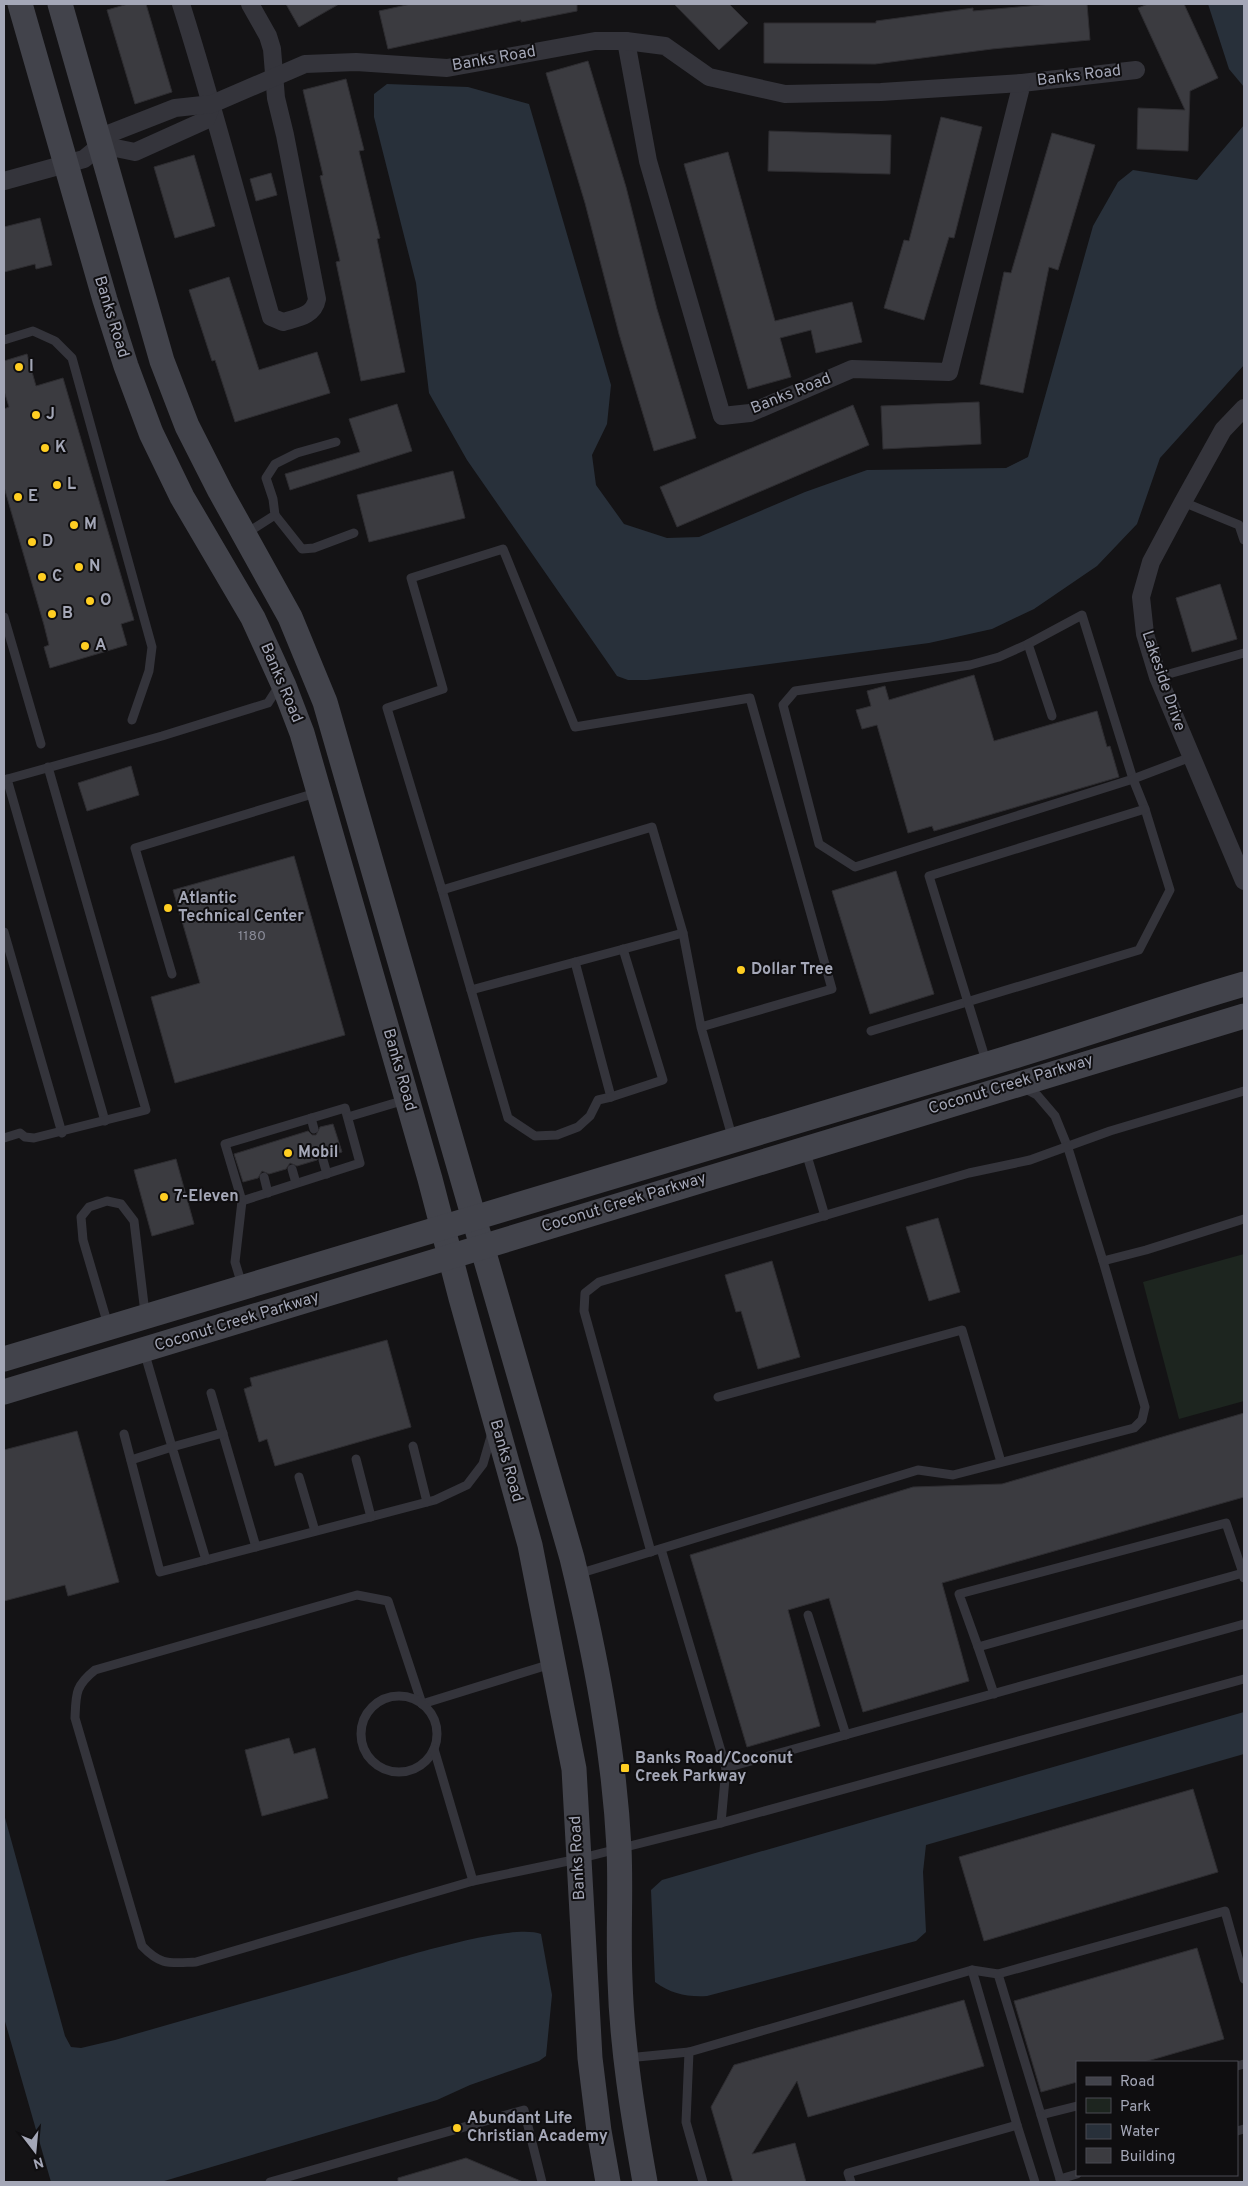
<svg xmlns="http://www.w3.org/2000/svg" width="1248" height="2186" font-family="Overpass,sans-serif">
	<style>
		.green { fill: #1d251f }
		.water { fill: #28303a }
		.building { fill: #3b3b40; stroke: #2e2d31 }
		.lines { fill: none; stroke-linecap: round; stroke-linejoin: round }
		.lane { stroke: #34343b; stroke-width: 9 }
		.street { stroke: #34343b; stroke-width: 18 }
		.secondary { stroke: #42434b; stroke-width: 25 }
		.poi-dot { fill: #ffce22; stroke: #0f0e10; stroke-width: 2 }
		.labels { text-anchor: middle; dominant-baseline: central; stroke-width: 4; stroke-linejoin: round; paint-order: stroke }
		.number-label { font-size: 14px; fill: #8a8c99 }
		.street-label { font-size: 16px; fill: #a4a7b7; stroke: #0f0e10 }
		.poi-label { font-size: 16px; font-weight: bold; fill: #a4a7b7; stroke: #0f0e10; text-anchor: start }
	</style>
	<rect width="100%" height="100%" fill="#141315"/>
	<polygon class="green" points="1244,1254 1244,1401 1179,1419 1143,1282"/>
	<g class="water">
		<polygon points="1208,4 1244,4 1244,87 1229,69"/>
		<polygon points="387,84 468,87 529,104 611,385 607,424 592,455 596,485 624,524 667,538 699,537 805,492 867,470 1006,468 1028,457 1093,226 1118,182 1133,170 1197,180 1244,125 1244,365 1160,458 1137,524 1097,566 1034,609 992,629 929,643 647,680 628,680 617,676 467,460 429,393 416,283 374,117 374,94"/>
		<path d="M1244,1712V1754L926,1845L923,1872L926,1932L916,1941L707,1996C686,1997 672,1994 655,1982L651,1890L662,1880Z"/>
		<path d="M4,1814L65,2036L71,2047L81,2048L115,2040C190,2018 266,1997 342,1975C380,1964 508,1922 541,1934L552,1995L546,2056L539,2061L470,2085L437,2100L161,2182H51L4,2018Z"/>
	</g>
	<g class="building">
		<polygon points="128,4 146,4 172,92 135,104 107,10"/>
		<polygon points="286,4 339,4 299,27"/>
		<polygon points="411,4 577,4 577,11 521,22 521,20 388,49 379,11"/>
		<polygon points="674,4 729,4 748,23 719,50"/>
		<polygon points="1051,4 1087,4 1090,40 992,49 875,64 764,63 764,23 876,23 876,21 973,8 973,11"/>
		<polygon points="1148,4 1184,4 1218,78 1190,91 1188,151 1137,149 1138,108 1185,110 1138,8"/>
		<polygon points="588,61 626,187 657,309 696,438 654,451 619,334 585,203 546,73"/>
		<polygon points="346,79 364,150 359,151 380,238 377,239 405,372 361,381 336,262 340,261 320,176 323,175 303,90"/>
		<polygon points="941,117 982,127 954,238 949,237 924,320 884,308 904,240 909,241"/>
		<polygon points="769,131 891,135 890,174 768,171"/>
		<polygon points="1052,133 1095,145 1058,270 1049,267 1023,393 980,384 1004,272 1011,273"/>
		<polygon points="728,152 775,321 852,302 862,342 816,353 811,330 780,338 791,377 748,389 684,164"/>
		<polygon points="194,155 215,226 175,238 154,167"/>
		<polygon points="271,173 277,195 256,201 250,179"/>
		<polygon points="40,218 52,265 36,269 35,264 4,272 4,227"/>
		<polygon points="229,277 259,370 317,352 330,393 235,422 215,360 212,361 189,290"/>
		<polygon points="27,354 36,386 63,378 134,620 121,624 127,645 50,668 44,647 49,645 44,625 4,487 4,409 9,407 4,391 4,361"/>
		<polygon points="979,402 981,444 883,449 881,406"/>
		<polygon points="397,404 412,451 290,490 285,474 360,452 349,419"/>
		<polygon points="853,405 869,445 677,527 660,487"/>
		<polygon points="453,471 465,518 369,542 357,495"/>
		<polygon points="1220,584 1237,639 1192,652 1176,598"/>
		<polygon points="974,675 994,741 1097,711 1107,747 1110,746 1119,777 934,831 932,826 908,833 877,725 862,729 856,710 871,706 867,691 885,686 889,700"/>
		<polygon points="131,766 139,795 87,811 78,783"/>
		<polygon points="294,856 345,1035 175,1083 151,997 200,983 173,890"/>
		<polygon points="896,871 934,994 870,1014 832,891"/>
		<polygon points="333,1124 342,1152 328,1156 321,1154 317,1160 297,1166 290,1163 286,1169 269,1174 262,1171 258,1178 243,1182 234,1154 308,1131 312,1135 316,1135 320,1127"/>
		<polygon points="176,1159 194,1224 152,1236 134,1170"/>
		<polygon points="938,1218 960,1292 929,1301 906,1227"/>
		<polygon points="772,1261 800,1357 758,1369 741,1311 736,1312 725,1275"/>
		<polygon points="387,1340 411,1427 275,1466 267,1439 259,1442 244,1389 252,1386 250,1378"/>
		<polygon points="1244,1413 1244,1497 942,1583 969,1681 863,1712 829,1598 788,1610 820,1726 747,1747 690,1555 913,1487 1002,1484"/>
		<polygon points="77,1431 119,1582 68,1596 65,1585 4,1601 4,1450"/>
		<polygon points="289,1738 294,1754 315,1748 328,1798 262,1816 245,1750"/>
		<polygon points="1193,1789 1218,1872 984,1941 959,1857"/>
		<polygon points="1197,1948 1224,2039 1144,2062 1077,2062 1077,2082 1041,2092 1014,2001"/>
		<polygon points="964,2000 984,2066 808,2117 797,2081 752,2154 795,2143 806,2182 733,2182 711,2107 734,2065"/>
		<polygon points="466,2158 523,2182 398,2182 398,2178"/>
	</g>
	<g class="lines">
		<g class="lane">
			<polyline points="4,340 33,331 55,341 72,358 152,647 149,671 132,720"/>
			<polyline points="1183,502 1239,525 1244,540"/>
			<polyline points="275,515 302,549 314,548 354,533"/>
			<polyline points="245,534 275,515 273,499 266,478 275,464 297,453 336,442"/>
			<polygon points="1082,615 1133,779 855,867 819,844 783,705 795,691 970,665 999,657 1028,644"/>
			<polyline points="4,617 41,744"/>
			<polyline points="1028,644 1052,716"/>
			<polyline points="1158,677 1244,653"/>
			<polyline points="7,779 105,1121"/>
			<polyline points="4,780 162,736 268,703 277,689"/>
			<polyline points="442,890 471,990 683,933"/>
			<polyline points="4,932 62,1133"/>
			<polyline points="172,974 135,848 319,792"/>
			<polyline points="471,990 508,1118 535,1136 557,1135 578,1127 590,1116 598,1100 611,1097 575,962"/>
			<polyline points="701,1027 832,989 750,698 575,727 503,549 411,578 443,689 387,708 442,890 652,827 683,933 701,1027 733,1140"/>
			<polyline points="871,1031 1139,950 1170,890 1145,809 1133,779 1191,757"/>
			<polyline points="987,1064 929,876 1145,809"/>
			<polyline points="1024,1088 1037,1095 1055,1116 1068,1148 1103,1261"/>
			<polyline points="611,1097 663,1080 623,949"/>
			<polygon points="345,1108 360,1163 242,1201 225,1144"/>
			<polyline points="348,1117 405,1100"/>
			<polyline points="311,1118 314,1129"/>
			<polyline points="4,1138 20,1133 25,1137 34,1138 146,1110 48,767"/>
			<polyline points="805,1149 825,1216"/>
			<polyline points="323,1160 327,1174"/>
			<polyline points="292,1169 296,1183"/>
			<polyline points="264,1177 268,1193"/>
			<polyline points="242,1285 235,1262 242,1201"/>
			<polyline points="108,1325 83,1240 81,1217 89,1207 107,1201 121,1204 134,1221 145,1313"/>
			<polyline points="211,1393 256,1547"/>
			<polyline points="718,1397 962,1330 1001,1462"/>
			<polyline points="124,1434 160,1572 435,1500 467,1485 483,1464 492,1433"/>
			<polyline points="413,1446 427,1502"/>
			<polyline points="356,1459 371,1517"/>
			<polyline points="131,1460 172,1447 144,1351"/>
			<polyline points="299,1477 315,1531"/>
			<polyline points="661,1549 726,1768 721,1823"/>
			<polyline points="651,1552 584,1311 585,1293 599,1282 969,1173 1030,1160 1110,1131 1244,1091"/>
			<polyline points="206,1560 172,1447 223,1433"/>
			<polyline points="578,1574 918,1470 953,1475 1134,1428 1142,1420 1145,1407 1103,1261 1146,1250 1244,1219"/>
			<polyline points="808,1615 846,1735"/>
			<polyline points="978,1647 959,1594 1226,1523 1243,1573"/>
			<path d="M551,1664L422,1704L388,1601L357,1595L95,1670C75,1686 76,1694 75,1718L142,1946C161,1966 169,1963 196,1962L473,1881L578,1859L721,1823L1244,1679"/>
			<polyline points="994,1694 978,1647 1243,1573 1244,1578"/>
			<circle cx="399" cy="1734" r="38"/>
			<polyline points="434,1749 473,1881"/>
			<polyline points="726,1768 1244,1624"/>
			<polyline points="998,1974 1041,2115 1077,2106"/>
			<polyline points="627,2058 689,2052"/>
			<polyline points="1237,2066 1244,2064"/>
			<polyline points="1041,2115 1060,2179"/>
			<polyline points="1017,2125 1035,2182"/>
			<polyline points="1237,2131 1244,2129"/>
			<polyline points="270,2182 524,2110 542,2182"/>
			<polyline points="703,2182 686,2122 689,2052 972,1970 998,1974 1225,1911 1244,1979"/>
			<polyline points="851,2182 848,2173 1017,2125 972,1970"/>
			<polyline points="1061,2182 1060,2179 1077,2174"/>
		</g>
		<g class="street">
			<path d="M181,4C214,108 241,213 271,317L283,322C297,318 314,316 317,299L285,135L276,98L272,49L268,36L250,4"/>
			<polyline points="626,41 648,161 722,416 750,413 852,369 949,372 1022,83 1136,70"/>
			<polyline points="101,145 135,152 206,120 212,104"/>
			<polyline points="4,181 84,159 101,145 111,133 175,108 212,104 305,64 356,62 447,68 595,41 626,41 665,46 709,77 785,94 881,92 1022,83"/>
			<polyline points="1244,408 1223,430 1183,502 1151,562 1141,597 1145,634 1158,677 1244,881"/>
		</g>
		<g class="secondary">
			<polyline points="20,4 105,300 126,366 151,433 182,497 253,618 284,686 302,733 430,1179 461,1298 530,1545 574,1769 590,2058 599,2131 608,2182"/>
			<path d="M60,4L162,361L187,426L220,491L290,617L325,702L572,1558C595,1653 614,1750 619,1848C621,1892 618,1936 620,1980C622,2048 633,2115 645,2182"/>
			<path d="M4,1359C338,1257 674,1160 1008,1058C1087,1034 1165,1007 1244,984"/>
			<polyline points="4,1392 1244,1016"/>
		</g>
	</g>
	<g class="poi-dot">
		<circle cx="19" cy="367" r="5"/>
		<circle cx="36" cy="415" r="5"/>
		<circle cx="45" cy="448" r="5"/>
		<circle cx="57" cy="485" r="5"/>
		<circle cx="18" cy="497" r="5"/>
		<circle cx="74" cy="525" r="5"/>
		<circle cx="32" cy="542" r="5"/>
		<circle cx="79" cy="567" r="5"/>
		<circle cx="42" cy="577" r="5"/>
		<circle cx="90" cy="601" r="5"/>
		<circle cx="52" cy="614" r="5"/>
		<circle cx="85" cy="646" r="5"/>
		<circle cx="168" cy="908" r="5"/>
		<circle cx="741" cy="970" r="5"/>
		<circle cx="288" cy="1153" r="5"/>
		<circle cx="164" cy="1197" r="5"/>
		<rect x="620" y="1763" width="10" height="10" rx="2.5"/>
		<circle cx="457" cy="2128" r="5"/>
	</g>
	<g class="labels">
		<g class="number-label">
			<text x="252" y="936">1180</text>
		</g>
		<g class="street-label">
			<text transform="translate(494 59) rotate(-10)">Banks Road</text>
			<text transform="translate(1079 76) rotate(-7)">Banks Road</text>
			<text transform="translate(111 317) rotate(73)">Banks Road</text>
			<text transform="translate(791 394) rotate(-22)">Banks Road</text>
			<text transform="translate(1163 681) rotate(71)">Lakeside Drive</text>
			<text transform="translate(281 683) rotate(67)">Banks Road</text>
			<text transform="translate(399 1070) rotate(74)">Banks Road</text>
			<text transform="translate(1011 1085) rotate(-17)">Coconut Creek Parkway</text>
			<text transform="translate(624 1203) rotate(-17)">Coconut Creek Parkway</text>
			<text transform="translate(237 1322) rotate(-17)">Coconut Creek Parkway</text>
			<text transform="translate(506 1461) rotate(74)">Banks Road</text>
			<text transform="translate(578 1858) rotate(-93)">Banks Road</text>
		</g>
		<g class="poi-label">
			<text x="29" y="367">I</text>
			<text x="46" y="415">J</text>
			<text x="55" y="448">K</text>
			<text x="67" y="485">L</text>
			<text x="28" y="497">E</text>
			<text x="84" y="525">M</text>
			<text x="42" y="542">D</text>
			<text x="89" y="567">N</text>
			<text x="52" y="577">C</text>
			<text x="100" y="601">O</text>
			<text x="62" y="614">B</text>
			<text x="95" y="646">A</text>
			<text x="178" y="899">Atlantic<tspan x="178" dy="18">Technical Center</tspan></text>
			<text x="751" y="970">Dollar Tree</text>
			<text x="298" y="1153">Mobil</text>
			<text x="174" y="1197">7-Eleven</text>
			<text x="635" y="1759">Banks Road/Coconut<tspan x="635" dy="18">Creek Parkway</tspan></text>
			<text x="467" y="2119">Abundant Life<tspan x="467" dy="18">Christian Academy</tspan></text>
		</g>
	</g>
	<rect width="1248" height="2186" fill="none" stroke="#a4a7b7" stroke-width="10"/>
	<rect x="1076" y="2061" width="162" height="115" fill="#0f0e10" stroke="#4b4b53"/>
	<rect x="1086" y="2077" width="25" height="8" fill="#42434b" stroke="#4b4b53"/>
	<text x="1120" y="2086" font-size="15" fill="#a4a7b7">Road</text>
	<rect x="1086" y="2098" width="25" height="15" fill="#1d251f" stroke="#4b4b53"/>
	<text x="1120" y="2111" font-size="15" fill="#a4a7b7">Park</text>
	<rect x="1086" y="2124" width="25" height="15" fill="#28303a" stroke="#4b4b53"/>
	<text x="1120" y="2136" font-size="15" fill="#a4a7b7">Water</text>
	<rect x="1086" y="2148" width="25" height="15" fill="#3b3b40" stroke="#4b4b53"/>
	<text x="1120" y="2161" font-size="15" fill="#a4a7b7">Building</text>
	<g transform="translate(35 2151) rotate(164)" stroke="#0f0e10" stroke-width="4" paint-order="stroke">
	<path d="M0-4L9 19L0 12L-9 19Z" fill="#a4a7b7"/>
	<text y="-8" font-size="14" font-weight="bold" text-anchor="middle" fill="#a4a7b7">N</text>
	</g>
</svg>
